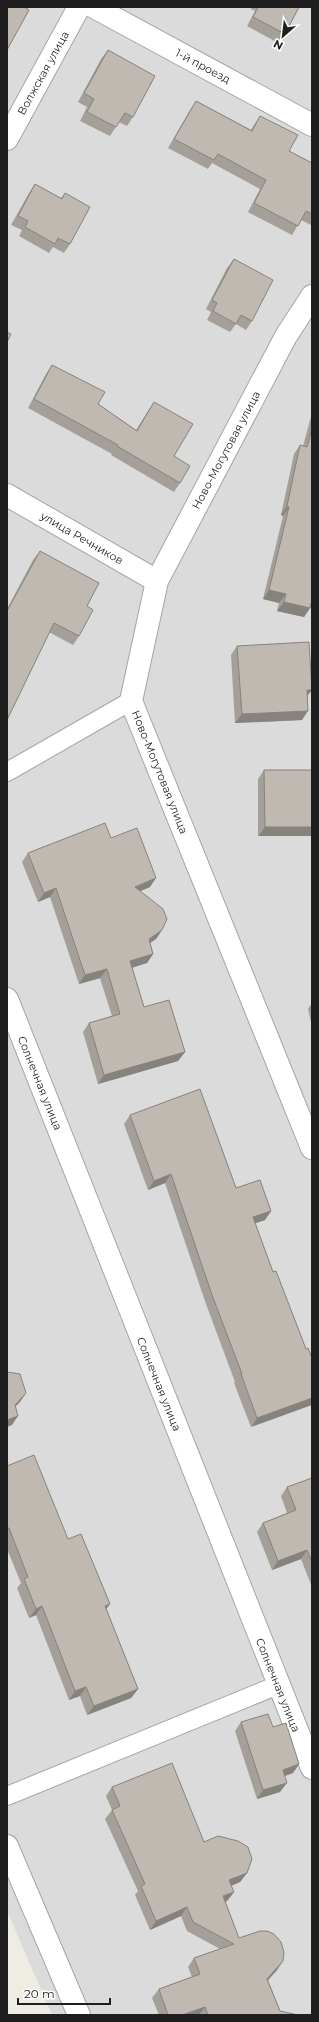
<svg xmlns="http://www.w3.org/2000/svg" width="319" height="2022" font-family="Montserrat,sans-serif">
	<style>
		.residential { fill: #dcdbdb }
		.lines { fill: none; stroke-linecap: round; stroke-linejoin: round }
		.service-casing { stroke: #a5a5a5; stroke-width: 20 }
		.minor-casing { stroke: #a5a5a5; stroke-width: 24 }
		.service { stroke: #fff; stroke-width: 18 }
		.minor { stroke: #fff; stroke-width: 22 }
		.wall { fill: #a49f98 }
		.shaded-wall { fill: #86827c }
		.building { fill: #bfb9b1; stroke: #86827c }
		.labels { text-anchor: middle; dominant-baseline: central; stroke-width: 3; stroke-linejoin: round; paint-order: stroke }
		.street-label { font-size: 11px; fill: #1e1e1e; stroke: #fff }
	</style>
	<rect width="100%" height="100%" fill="#efece4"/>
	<polygon class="residential" points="7,7 312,7 312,2015 52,2015 7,1911"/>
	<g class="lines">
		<g class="service-casing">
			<g id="service">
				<polyline points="7,772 131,701"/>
				<polyline points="7,1796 278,1685"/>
			</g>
		</g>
		<g class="minor-casing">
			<g id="minor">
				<polyline points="94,7 312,125"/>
				<polyline points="7,139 79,7"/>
				<polyline points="312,296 286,336 157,581 131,701 312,1148"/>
				<polyline points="7,495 157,581"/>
				<polyline points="7,999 312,1768"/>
				<polyline points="7,1846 79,2015"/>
			</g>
		</g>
		<use href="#service" class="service"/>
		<use href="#minor" class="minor"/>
	</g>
	<g class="wall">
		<polygon points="251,7 299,7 285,34 278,43 247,26 255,11 251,9"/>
		<polygon points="108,50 133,117 127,126 119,122 110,136 80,121 87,107 78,102 101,59"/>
		<polygon points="196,101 251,130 254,125 260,116 289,151 312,163 312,223 311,225 301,220 292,235 248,212 260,189 212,163 208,169 168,148 190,110"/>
		<polygon points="35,184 61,198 65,193 70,244 64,253 53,247 49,253 19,236 22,230 11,225 29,193"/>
		<polygon points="234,259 252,321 246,330 236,324 230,332 207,320 211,312 206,309 227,268"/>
		<polygon points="52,365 98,404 136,430 148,411 154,402 174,456 180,483 174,492 111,455 112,454 28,408 46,374"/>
		<polygon points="312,413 312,600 310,608 304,617 277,611 279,603 263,599 283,516 281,515 294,454 300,445 303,446"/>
		<polygon points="40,551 87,606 79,636 73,645 49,632 7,720 7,609 33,560"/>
		<polygon points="237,646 302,720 235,723 231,655"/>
		<polygon points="264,770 312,770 258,836 258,779"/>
		<polygon points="111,838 150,887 140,891 162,930 156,939 150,943 153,954 147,963 132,968 144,1007 185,1052 178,1061 98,1084 83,1032 89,1023 112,1016 100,978 79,984 50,897 38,902 22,862 28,853"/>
		<polygon points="312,1003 312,1026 308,1009"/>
		<polygon points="130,1115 236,1188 271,1211 265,1220 255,1223 273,1272 306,1349 251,1427 234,1383 235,1382 206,1304 165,1183 148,1190 124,1124"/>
		<polygon points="7,1466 68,1539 110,1604 106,1609 138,1689 131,1698 87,1715 80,1696 69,1700 36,1615 29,1618 17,1588 21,1583 7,1549"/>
		<polygon points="312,1478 312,1587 301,1559 272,1570 257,1532 263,1523 287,1513 281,1496 287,1487"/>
		<polygon points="241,1722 273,1727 299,1764 293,1773 285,1776 280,1792 257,1799 235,1731"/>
		<polygon points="112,1787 204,1842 247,1873 240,1882 231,1886 234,1892 227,1901 225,1902 239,1938 277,1970 268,1980 280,2011 298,2015 159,2015 152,1998 159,1989 192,1977 188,1967 194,1958 220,1949 187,1931 181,1916 150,1930 135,1895 138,1891 105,1819 112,1810 106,1796"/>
	</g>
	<g class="shaded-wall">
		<polygon points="287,506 289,507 283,516 281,515"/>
		<polygon points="269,590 286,594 279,603 263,599"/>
		<polygon points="284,602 310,608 304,617 277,611"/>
		<polygon points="307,690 312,690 305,699"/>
		<polygon points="308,711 302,720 235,723 242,714"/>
		<polygon points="265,827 312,827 312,836 258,836"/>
		<polygon points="156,878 150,887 129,896 135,887"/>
		<polygon points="56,888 50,897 38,902 44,893"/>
		<polygon points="162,930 156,939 142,948 149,939"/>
		<polygon points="153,954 147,963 124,970 130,961"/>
		<polygon points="107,969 100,978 79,984 85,975"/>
		<polygon points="185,1052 178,1061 98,1084 104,1075"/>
		<polygon points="171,1174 165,1183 148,1190 154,1181"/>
		<polygon points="271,1211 265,1220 247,1226 253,1217"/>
		<polygon points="26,1393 20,1402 8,1414 15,1405"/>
		<polygon points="312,1398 312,1405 251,1427 257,1418"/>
		<polygon points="18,1416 12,1425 7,1427 7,1420"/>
		<polygon points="307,1550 301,1559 272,1570 278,1561"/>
		<polygon points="110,1604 103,1613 105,1606"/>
		<polygon points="42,1606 36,1615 29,1618 36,1609"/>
		<polygon points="86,1687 80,1696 69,1700 75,1691"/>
		<polygon points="138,1689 131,1698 87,1715 94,1706"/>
		<polygon points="299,1764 293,1773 276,1779 283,1770"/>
		<polygon points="287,1783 280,1792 257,1799 263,1790"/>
		<polygon points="247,1873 240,1882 223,1889 229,1880"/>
		<polygon points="234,1892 227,1901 216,1905 223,1896"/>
		<polygon points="187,1907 181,1916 150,1930 156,1921"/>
		<polygon points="283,1961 277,1970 261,1988 267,1979"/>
		<polygon points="205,2007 199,2015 182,2015"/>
	</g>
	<g class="building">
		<polygon points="7,7 24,7 29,10 7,50"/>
		<polygon points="258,7 299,7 285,34 253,17"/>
		<polygon points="108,50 155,76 133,117 125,113 116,127 87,112 94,99 84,93"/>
		<polygon points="196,101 252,131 260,116 298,135 289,151 312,163 312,214 306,211 298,226 254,203 266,180 218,154 214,160 174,139"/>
		<polygon points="35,184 62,199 65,193 90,207 70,244 58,238 55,244 25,227 28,221 18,216"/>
		<polygon points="234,259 273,280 252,321 241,315 236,324 213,311 217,303 212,300"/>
		<polygon points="7,332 11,334 7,342"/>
		<polygon points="52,365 105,392 98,404 137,431 154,402 193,424 174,456 190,466 180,483 117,446 118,445 34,399"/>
		<polygon points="312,428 312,600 310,608 284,602 286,594 269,590 289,507 287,506 300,445 307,447"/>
		<polygon points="40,551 99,583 87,606 93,610 79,636 54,623 7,720 7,611"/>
		<polygon points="309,642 312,690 307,690 308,711 242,714 237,646"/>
		<polygon points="264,770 312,770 312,827 265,827"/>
		<polygon points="105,823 111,838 137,828 156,878 135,887 163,909 167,919 162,930 149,939 153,954 130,961 144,1007 169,1000 185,1052 104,1075 89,1023 120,1014 107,969 85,975 56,888 44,893 28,853"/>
		<polygon points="200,1089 236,1188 260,1180 271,1211 253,1217 273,1272 276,1271 306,1349 308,1348 312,1358 312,1398 257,1418 241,1374 242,1374 212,1295 171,1174 154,1181 130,1115"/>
		<polygon points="7,1372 20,1374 26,1393 15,1405 18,1416 7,1420"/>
		<polygon points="34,1455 68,1539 81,1534 110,1604 105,1606 138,1689 94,1706 86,1687 75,1691 42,1606 36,1609 24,1579 28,1577 9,1528 7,1528 7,1466"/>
		<polygon points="312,1478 312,1562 307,1550 278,1561 263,1523 296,1510 287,1487"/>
		<polygon points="268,1714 273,1727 286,1723 299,1764 283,1770 287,1783 263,1790 241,1722"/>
		<polygon points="172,1763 204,1842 218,1836 238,1841 248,1847 252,1859 247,1873 229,1880 234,1892 223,1896 239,1938 260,1931 267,1931 274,1934 281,1942 284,1952 283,1961 267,1979 280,2011 298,2015 208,2015 205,2007 182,2015 168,2015 159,1989 200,1974 194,1958 234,1944 193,1922 187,1907 156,1921 141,1886 145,1884 112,1810 120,1806 112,1787"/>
	</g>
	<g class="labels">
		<g class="street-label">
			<text transform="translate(203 66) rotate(28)">1-й проезд</text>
			<text transform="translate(43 73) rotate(-61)">Волжская улица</text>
			<text transform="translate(226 450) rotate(-62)">Ново-Могутовая улица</text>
			<text transform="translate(82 538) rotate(30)">улица Речников</text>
			<text transform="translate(160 772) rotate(68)">Ново-Могутовая улица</text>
			<text transform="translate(40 1083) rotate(68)">Солнечная улица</text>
			<text transform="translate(159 1384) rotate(68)">Солнечная улица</text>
			<text transform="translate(278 1685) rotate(68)">Солнечная улица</text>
		</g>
	</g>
	<rect width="319" height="2022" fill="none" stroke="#1e1e1e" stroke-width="16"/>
	<g transform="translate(283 36) rotate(208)" stroke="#ffffff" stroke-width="3" paint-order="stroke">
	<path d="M0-3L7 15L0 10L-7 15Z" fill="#1e1e1e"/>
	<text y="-6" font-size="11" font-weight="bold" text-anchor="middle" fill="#1e1e1e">N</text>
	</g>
	<path d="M18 1998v6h92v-6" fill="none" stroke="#1e1e1e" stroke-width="2"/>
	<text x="24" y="1998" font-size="12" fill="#1e1e1e" stroke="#ffffff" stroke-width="3" paint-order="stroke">20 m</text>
</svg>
